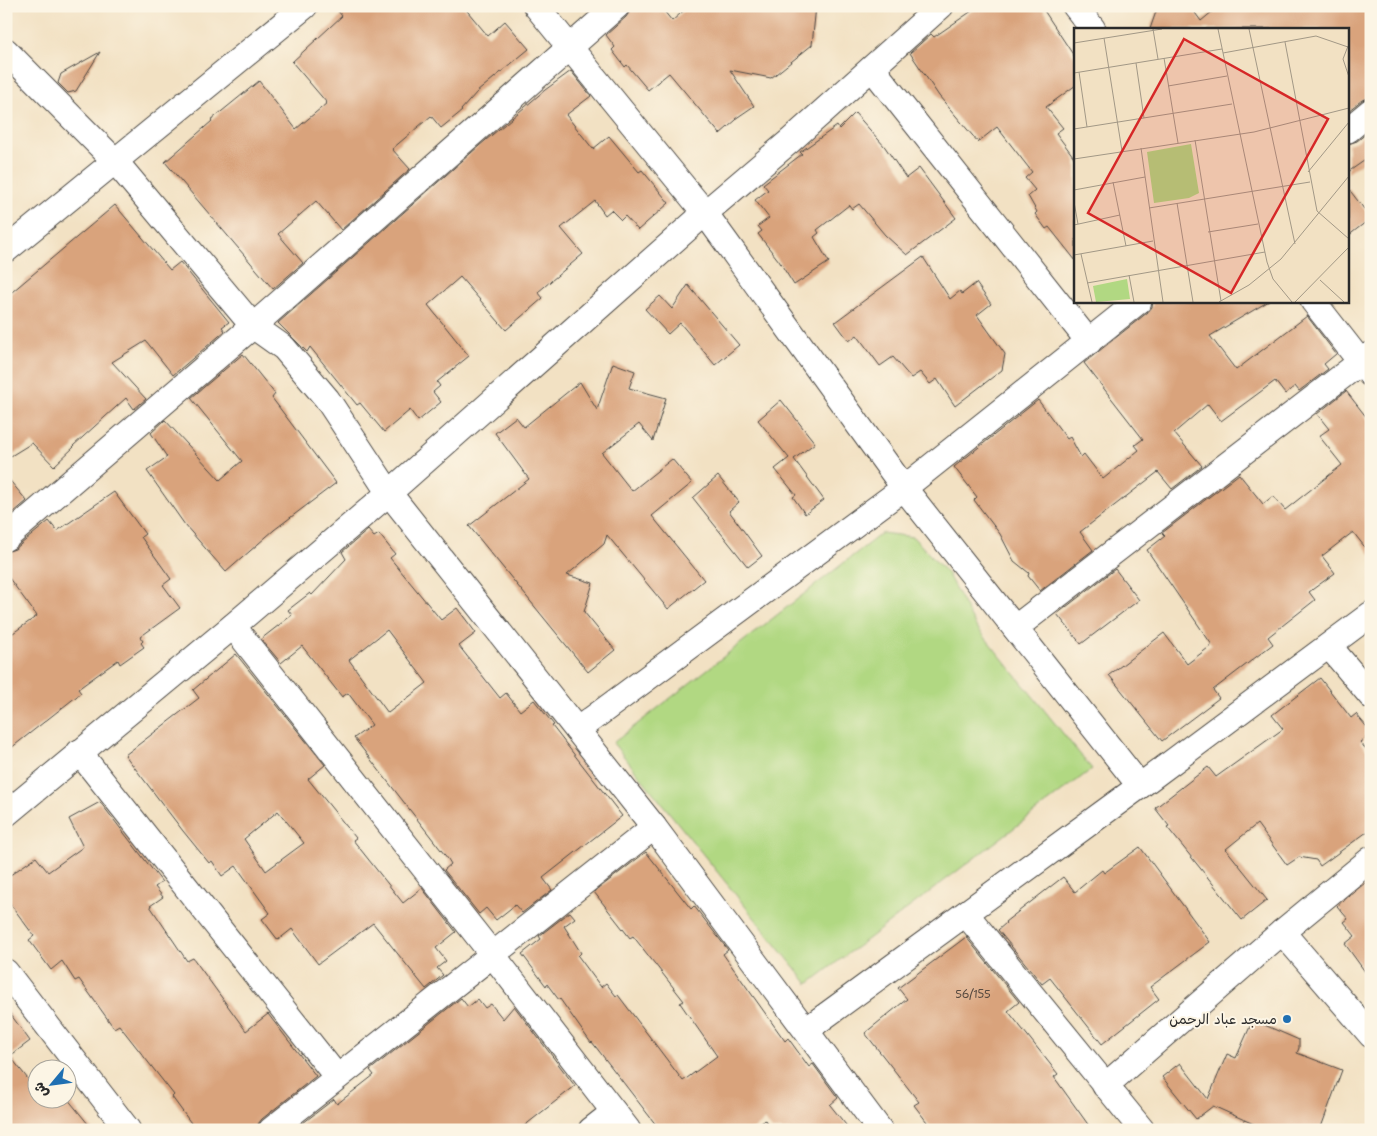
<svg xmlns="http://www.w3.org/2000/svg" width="1377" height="1136" font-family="'Shantell Sans','Playpen Sans Arabic',sans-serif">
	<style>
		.green { fill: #b1d882; stroke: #6e8256 }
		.building { fill: #d9a37c; fill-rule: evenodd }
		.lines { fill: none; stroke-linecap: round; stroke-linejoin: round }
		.minor-casing { stroke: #494642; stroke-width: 27 }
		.minor { stroke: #fff; stroke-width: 25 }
		.poi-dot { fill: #1f6fb2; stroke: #fcf5e5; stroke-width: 2 }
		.labels { text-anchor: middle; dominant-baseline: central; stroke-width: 4; stroke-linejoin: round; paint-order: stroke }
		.number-label { font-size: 11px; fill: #56493f }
		.poi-label { font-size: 14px; fill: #2b2b2b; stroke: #fcf5e5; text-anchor: end }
		.inset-road { fill: none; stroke: #a29886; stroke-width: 1 }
		.view { fill: #d62828; fill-opacity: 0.15; stroke: #d62828; stroke-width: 2.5 }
		.inset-edge { fill: none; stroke: #2b2b2b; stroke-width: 2.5 }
	</style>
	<rect width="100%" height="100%" fill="#fcf5e5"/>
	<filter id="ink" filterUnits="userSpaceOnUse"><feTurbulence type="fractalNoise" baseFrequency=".02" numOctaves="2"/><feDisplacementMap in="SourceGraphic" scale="10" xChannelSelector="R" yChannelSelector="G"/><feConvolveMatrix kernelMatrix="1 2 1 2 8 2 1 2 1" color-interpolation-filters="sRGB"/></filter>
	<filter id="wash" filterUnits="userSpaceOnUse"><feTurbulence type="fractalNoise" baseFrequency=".0096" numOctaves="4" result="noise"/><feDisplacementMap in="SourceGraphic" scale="20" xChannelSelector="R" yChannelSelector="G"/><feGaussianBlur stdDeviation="1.12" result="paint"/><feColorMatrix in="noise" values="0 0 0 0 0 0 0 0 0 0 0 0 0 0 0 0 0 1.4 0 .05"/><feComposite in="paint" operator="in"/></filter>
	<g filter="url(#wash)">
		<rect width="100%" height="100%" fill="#f2e1c3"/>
		<polygon class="green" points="882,533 913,537 947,573 975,625 1092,769 808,984 613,743"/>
		<g id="blocks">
			<g class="building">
				<polygon points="334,6 463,6 488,36 505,21 529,49 477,92 461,110 462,111 441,128 431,116 392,149 410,169 341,230 316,201 278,234 303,263 273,289 165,162 212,121 211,120 259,81 296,129 327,103 292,62 342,16"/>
				<polygon points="631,6 660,6 672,21 689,6 816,6 812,45 771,78 730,70 754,106 735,119 736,120 720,134 669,73 648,90 627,65 625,67 612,50 615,47 606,35 626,17 630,11"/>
				<polygon points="979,6 1041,6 1076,59 1076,85 1046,107 1063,128 1056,133 1076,160 1076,261 1049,227 1046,229 1035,214 1037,212 1028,196 1035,190 1025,178 1032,172 997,127 978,142 939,96 910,53 931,34 934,37"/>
				<polygon points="1158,6 1190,6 1201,21 1219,6 1371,6 1371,97 1362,100 1348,111 1348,29 1150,29"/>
				<polygon points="100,52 76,91 68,93 58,83 61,74"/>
				<polygon points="571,71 591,96 566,115 593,149 609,136 639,172 642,170 669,203 638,230 625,216 621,220 611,210 605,215 595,201 561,228 583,254 538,292 543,298 506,330 460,277 428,305 469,356 437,382 440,386 433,392 441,402 418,421 410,410 384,432 360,403 357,405 310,347 307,352 278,323 479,146 545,90"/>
				<polygon points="855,113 885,147 906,178 919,168 956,218 907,255 885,235 859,204 852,209 849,205 817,230 819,233 814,237 829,262 794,285 779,261 758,234 762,231 758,226 769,218 755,200 768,190 763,184 802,154 800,152 837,126 839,129"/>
				<polygon points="1371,130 1371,156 1348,172 1348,144 1357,141"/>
				<polygon points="1348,188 1371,218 1348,236"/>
				<polygon points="115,205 170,270 180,262 229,322 222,327 225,331 173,375 146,341 112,362 146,399 134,409 126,398 73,446 74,447 54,466 32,443 6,459 6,297"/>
				<polygon points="923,257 950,299 960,291 962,294 976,283 991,304 977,315 1005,354 1002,370 955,406 937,379 930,384 920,372 911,378 893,357 880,366 857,335 849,341 835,322"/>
				<polygon points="688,285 739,345 715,365 680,323 668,334 645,309 660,296 672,309"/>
				<polygon points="1153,301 1269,301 1210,336 1236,370 1307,316 1336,354 1324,364 1328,369 1299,391 1295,386 1285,394 1275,381 1221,421 1208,404 1174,433 1202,466 1172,489 1158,472 1080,532 1093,550 1040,591 1028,576 1029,573 1014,561 1000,534 974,500 977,497 954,467 1038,400 1067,439 1070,437 1081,457 1084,454 1103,479 1139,450 1135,445 1143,439 1084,363 1148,312 1152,307"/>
				<polygon points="243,354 275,394 272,398 336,483 274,530 226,572 185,525 147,471 167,457 151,433 165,420 220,480 242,461 191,398"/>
				<polygon points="613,363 635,371 629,388 666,398 653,441 639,424 602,453 632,491 672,459 692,483 652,516 704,580 668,609 607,535 604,544 567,575 593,583 584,612 615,650 588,672 469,526 529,479 495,433 516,417 524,427 580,382 597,410"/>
				<polygon points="1346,391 1371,423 1371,555 1353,532 1322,556 1335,573 1309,592 1315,600 1268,637 1273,644 1213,690 1219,698 1162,741 1109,675 1164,633 1187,664 1212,645 1147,550 1165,536 1162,533 1239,474 1263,504 1273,496 1285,510 1342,465 1319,436 1329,429 1317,414"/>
				<polygon points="781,400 815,443 794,459 824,500 805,514 793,497 796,495 775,469 789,458 758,420"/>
				<polygon points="6,476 27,501 6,519"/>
				<polygon points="718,476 739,502 729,511 762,556 748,567 693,498"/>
				<polygon points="114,492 145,534 141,537 171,579 163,585 180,608 140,637 143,641 141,643 144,647 120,664 118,660 78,689 81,693 6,752 6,638 37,616 6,574 6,552 15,549 49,521 57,531"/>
				<path d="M368,530L374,537L379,534L395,554L390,558L441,620L457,608L476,633L459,646L500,698L506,693L520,711L534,700L554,725L552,726L622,816L543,878L552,890L522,913L515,905L496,920L486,908L479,914L444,870L451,864L448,859L354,738L372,725L348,693L342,697L302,646L281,663L261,639L292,615L288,610L310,593L312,595L346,559L342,552ZM387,630L427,683L388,713L349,660Z"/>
				<polygon points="1115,569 1139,600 1081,644 1057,614"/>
				<path d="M236,654L325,765L308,779L356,838L353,840L403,903L422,888L456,932L436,948L446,961L437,968L443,975L426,989L373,923L318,964L292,929L278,940L262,919L270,913L236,866L222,876L212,861L209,863L183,831L125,755L199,698L193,690ZM278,811L304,843L266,871L244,839Z"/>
				<polygon points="1320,678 1351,718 1356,714 1371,732 1371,734 1360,742 1371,755 1371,829 1320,866 1316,860 1299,857 1287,865 1257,824 1226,849 1267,900 1242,920 1167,827 1169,826 1155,808 1208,767 1216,777 1283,729 1272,715"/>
				<polygon points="100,802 162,882 155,887 163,897 150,906 187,961 193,958 246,1031 268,1014 316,1076 262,1119 258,1124 257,1130 196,1130 172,1097 174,1095 119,1025 114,1028 79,979 75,981 62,961 51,970 29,940 34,936 6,898 6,878 36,857 48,872 83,847 69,819"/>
				<polygon points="1140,847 1210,942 1150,987 1159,999 1102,1044 1050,978 1042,984 998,930 1006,923 1005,922 1063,877 1075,892 1102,870 1104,873"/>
				<polygon points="646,852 691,909 694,906 728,950 723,954 785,1041 788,1038 809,1067 813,1064 838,1098 830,1105 850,1130 772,1130 765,1120 753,1130 660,1130 592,1042 591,1043 560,999 559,1000 547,984 546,986 522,954 541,939 539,936 570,912 575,918 564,926 581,953 578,956 601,987 606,983 616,996 618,995 683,1081 717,1056 680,1003 684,1001 633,936 630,938 594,892"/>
				<polygon points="1371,878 1371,980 1345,944 1355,936 1344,922 1348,919 1337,906"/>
				<polygon points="966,937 1019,1002 1008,1011 1058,1074 1054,1077 1092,1130 933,1130 914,1105 919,1102 865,1033 907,999 898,988"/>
				<polygon points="461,998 468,1007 478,999 485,1008 491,1004 503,1019 514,1006 575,1086 519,1130 294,1130 334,1099 337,1104 374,1075 370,1070"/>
				<polygon points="6,1008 30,1041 10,1056 38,1092 38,1098 67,1098 93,1130 6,1130"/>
				<polygon points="1253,1020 1299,1040 1299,1048 1297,1053 1342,1070 1320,1130 1267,1130 1213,1106 1196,1119 1162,1077 1180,1063 1208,1099 1227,1054 1236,1058"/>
			</g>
		</g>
	</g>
	<g filter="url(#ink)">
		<use href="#blocks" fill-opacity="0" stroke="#494642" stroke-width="1"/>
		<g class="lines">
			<g class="minor-casing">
				<g id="minor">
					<polyline points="536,6 705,213 904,488 1140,786"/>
					<polyline points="1075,6 1093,29"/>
					<polyline points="6,51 115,161 253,326 284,348 327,399 389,493 654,827 880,1130"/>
					<polyline points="872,68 1089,342"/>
					<polyline points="1348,130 1371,111"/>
					<polyline points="6,250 305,6"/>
					<polyline points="1313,301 1370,374"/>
					<polyline points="6,538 253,326 617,6"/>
					<polyline points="233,626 492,954 628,1130"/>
					<polyline points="1015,628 1371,354"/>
					<polyline points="1329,646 1371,696"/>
					<polyline points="577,730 904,488 1139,301"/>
					<polyline points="79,752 337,1077"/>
					<polyline points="6,814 233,626 389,493 705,213 790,141 941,6"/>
					<polyline points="966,914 1142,1130"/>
					<polyline points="1282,932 1371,1035"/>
					<polyline points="6,972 128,1130"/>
					<polyline points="806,1030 1140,786 1371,614"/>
					<polyline points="1105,1086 1282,932 1371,859"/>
					<polyline points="271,1130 654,827"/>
					<polyline points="591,1130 614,1112"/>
				</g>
			</g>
			<use href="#minor" class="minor"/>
		</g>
	</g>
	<circle class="poi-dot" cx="1287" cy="1019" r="5"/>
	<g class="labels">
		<g class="number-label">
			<text x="973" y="994">56/155</text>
		</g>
		<g class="poi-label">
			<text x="1277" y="1019">مسجد عباد الرحمن</text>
		</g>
	</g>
	<g transform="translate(1074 28)">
		<rect width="275" height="275" fill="#f2e1c3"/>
		<path d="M117,116L125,165L115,170L80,175L73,124ZM53,251L56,271L22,274L19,258Z" fill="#b1d882"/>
		<path class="inset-road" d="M79,1L84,31M144,1L193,234L199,251L218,274M175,1L221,216M30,10L48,123M211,14L243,183L275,211M0,15L88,1M274,18L269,31L275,49M149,25L242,8L274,19M90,30L104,115M62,35L70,90M5,44L13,99M0,45L148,21M94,58L153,48M0,101L158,76M121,112L147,273M67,120L89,274M0,131L180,104L275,80M234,144L275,94M39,154L52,218M0,162L71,149M0,174L4,196M103,175L119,274M75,180L236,154M0,197L46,187M134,204L184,196M7,226L18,274M0,227L79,213M55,247L60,274M246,252L270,274M13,255L191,224M145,274L175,257L207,231L275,148M221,274L275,219"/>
		<path class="view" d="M110,11L254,91L157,265L14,185Z"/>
		<rect width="275" height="275" class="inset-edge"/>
	</g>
	<rect width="1377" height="1136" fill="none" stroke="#fcf5e5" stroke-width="25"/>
	<g transform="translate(52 1084) rotate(241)"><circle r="24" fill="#fcf5e5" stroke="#a8a49b"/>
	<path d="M0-4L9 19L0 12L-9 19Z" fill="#1f6fb2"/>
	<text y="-8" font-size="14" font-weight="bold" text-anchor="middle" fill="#2b2b2b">ش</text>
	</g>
</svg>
